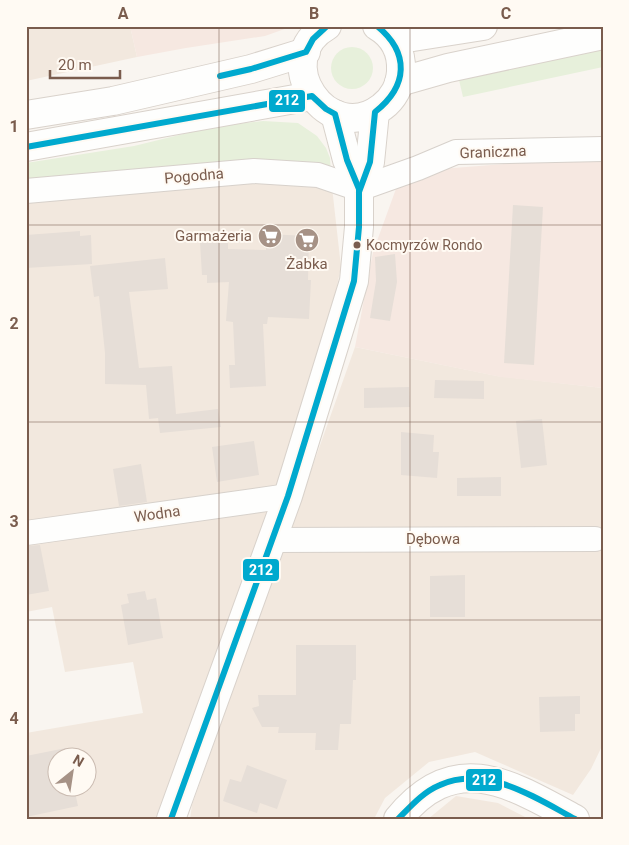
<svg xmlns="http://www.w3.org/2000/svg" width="629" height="845" font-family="Roboto,sans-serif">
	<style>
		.residential { fill: #f2e8de; fill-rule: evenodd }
		.commercial { fill: #f6e8e1 }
		.green { fill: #e7f0db }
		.building { fill: #e6ded7 }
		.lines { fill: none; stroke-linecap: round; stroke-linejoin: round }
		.street-casing { stroke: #d7d1cb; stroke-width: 26 }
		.secondary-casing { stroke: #d9d2cb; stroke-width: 30 }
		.street { stroke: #fefefd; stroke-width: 24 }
		.secondary { stroke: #fefefd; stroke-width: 28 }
		.bus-1-casing { stroke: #fffaf3; stroke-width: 10 }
		.bus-1 { stroke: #00a9ce; stroke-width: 6 }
		.grid { fill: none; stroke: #7a5c4d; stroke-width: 1; stroke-opacity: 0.55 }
		.bus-dot { fill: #7a5c4d; stroke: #fffaf3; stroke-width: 2 }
		.labels { text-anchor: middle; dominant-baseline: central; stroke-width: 4; stroke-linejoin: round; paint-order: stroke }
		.bus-label { font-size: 14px; fill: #7a5c4d; stroke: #fffaf3; text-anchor: start }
		.street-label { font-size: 15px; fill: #7a5c4d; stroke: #fffaf3 }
		.poi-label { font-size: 15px; fill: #7a5c4d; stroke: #fffaf3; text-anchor: end }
		.line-badge { stroke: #fffaf3; stroke-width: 2 }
		.badge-label { font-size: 14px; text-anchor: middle; font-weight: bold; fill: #fff }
		.neatline { fill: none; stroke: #7a5c4d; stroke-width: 2 }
		.grid-label { font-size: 16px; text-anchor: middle; font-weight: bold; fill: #7a5c4d }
	</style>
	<rect width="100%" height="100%" fill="#f9f5f0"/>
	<g class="residential">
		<polygon points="26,26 130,26 137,57 26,81"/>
		<path d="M248,178L332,187L341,267L324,346L272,520L163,819H26V733L143,713L133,662L65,672L52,607L26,612V199ZM58,758H88V788H58Z"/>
		<polygon points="355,347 497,376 603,388 603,744 591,769 573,795 475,752 429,762 385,798 374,819 190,819 192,805"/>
		<polygon points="456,796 498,803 529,819 428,819"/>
	</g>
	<g class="commercial">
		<polygon points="130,26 293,26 265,36 186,48 137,57"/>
		<polygon points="603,156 603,388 501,377 355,347 373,252 397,186 441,169"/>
	</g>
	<g class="green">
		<polygon points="603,47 603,67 463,97 459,80"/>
		<circle cx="352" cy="68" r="21"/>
		<polygon points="263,121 298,123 317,136 326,148 330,158 331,175 26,185 26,163 134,146 216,126"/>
	</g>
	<g class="building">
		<polygon points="513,205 543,207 534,365 504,363"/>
		<polygon points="80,231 80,236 91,235 92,264 26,268 26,235"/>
		<polygon points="266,234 309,236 308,280 311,280 309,319 268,317 267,324 263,324 266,386 230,388 229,365 235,365 233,322 226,321 229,282 207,283 207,275 202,275 200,242 228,242 228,249 266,250"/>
		<polygon points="395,254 397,282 390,321 370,318 376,281 375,257"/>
		<polygon points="165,258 168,289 129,292 139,368 172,366 176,414 218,409 221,427 160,433 158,418 149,419 146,385 105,384 105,353 99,296 94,297 90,266"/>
		<polygon points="435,380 484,381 484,399 434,398"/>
		<polygon points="409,387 410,407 364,408 364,388"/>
		<polygon points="542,419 547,465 521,468 516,421"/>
		<polygon points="401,432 434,435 433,452 439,452 437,478 401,475"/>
		<polygon points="254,441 259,475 217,482 212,447"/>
		<polygon points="141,464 147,502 119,506 113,469"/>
		<polygon points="501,477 501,496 457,496 457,478"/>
		<polygon points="40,545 49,591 26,595 26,546"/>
		<polygon points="465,575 465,617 430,617 430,576"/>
		<polygon points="145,591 147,600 156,598 163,638 128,645 121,605 129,603 127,594"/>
		<polygon points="296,645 356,645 356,680 353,680 351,724 340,724 338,750 315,750 316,733 278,733 279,727 262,727 252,708 259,706 258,695 296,695"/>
		<polygon points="580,696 580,714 575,714 575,731 540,732 539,697"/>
		<polygon points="66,748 68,758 58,758 58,788 74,788 78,806 26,817 26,756"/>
		<polygon points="247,765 287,780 277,809 260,803 257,813 223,801 230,779 241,782"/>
	</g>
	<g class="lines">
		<g class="street-casing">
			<g id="street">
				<polyline points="26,191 254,171 318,175 359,189 418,168 456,152 603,149"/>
				<polyline points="26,533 288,496"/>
				<polyline points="272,540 595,539"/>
			</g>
		</g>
		<g class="secondary-casing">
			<g id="secondary">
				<path d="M327,26C268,59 328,149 382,107C393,99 401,85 401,71C402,52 394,36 377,26"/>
				<polyline points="391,37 413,37 483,26"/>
				<polyline points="399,82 448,68 603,35"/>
				<polyline points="335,114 347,160 359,189"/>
				<polyline points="26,115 113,101 251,69 306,52"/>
				<polyline points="26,147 312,96"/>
				<polyline points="171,819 288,496 354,281 359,227 359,189 370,162 375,112"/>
				<path d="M398,819C455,748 511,784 575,819"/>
			</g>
		</g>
		<use href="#street" class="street"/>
		<use href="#secondary" class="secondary"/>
		<g class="bus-1-casing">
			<g id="bus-1">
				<polyline points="220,76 251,69 306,52 313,39 327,26"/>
				<polyline points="26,147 312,96 326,109 335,114 347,160 359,189 359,227 354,281 288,496 171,819"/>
				<path d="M359,192L370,162L375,112C408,86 410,53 377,26"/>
				<path d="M398,819C411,806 423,792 440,785C485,764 536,798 575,819"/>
			</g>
		</g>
		<use href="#bus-1" class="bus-1"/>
	</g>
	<path class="grid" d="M219,26V819M410,26V819M26,225H603M26,422H603M26,620H603"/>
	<defs>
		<g id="supermarket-disc" transform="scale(1.25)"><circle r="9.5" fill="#a69286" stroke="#fffaf3"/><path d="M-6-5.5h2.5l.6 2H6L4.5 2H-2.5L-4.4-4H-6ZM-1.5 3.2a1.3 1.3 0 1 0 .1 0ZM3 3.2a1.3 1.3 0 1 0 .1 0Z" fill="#fff"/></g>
	</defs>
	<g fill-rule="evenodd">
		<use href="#supermarket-disc" x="270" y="236"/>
		<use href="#supermarket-disc" x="307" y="240"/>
	</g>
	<circle class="bus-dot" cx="357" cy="245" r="4.5"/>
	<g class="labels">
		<g class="bus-label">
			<text x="366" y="245">Kocmyrzów Rondo</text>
		</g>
		<g class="street-label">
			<text transform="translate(493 152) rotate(-2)">Graniczna</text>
			<text transform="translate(194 176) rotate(-5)">Pogodna</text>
			<text transform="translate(157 514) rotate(-8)">Wodna</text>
			<text x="433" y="539">Dębowa</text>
		</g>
		<g class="poi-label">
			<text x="252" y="236">Garmażeria</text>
			<text x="307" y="264" text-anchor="middle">Żabka</text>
		</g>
	</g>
	<g class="line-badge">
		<rect x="268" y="89" width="38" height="24" rx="5" fill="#00a9ce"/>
		<rect x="242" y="558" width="38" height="24" rx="5" fill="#00a9ce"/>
		<rect x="465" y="768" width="38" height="24" rx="5" fill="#00a9ce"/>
	</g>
	<g class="badge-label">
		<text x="287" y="105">212</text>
		<text x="261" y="575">212</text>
		<text x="484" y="785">212</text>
	</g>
	<rect width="629" height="845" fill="none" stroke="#fffaf3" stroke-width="55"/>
	<g transform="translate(72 772) rotate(30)"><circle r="24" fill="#fffaf3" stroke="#cabbb1"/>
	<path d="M0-4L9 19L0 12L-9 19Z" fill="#a69286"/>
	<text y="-8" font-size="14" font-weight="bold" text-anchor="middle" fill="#7a5c4d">N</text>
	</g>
	<path d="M50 70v8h70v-8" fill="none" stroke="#7a5c4d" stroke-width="2.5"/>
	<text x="58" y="70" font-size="15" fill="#7a5c4d" stroke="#fffaf3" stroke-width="4" paint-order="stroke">20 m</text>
	<rect x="28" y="28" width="574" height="790" class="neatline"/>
	<g class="grid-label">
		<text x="123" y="19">A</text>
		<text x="314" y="19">B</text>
		<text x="506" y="19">C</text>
		<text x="14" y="132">1</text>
		<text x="14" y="329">2</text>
		<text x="14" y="527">3</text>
		<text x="14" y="724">4</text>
	</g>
</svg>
